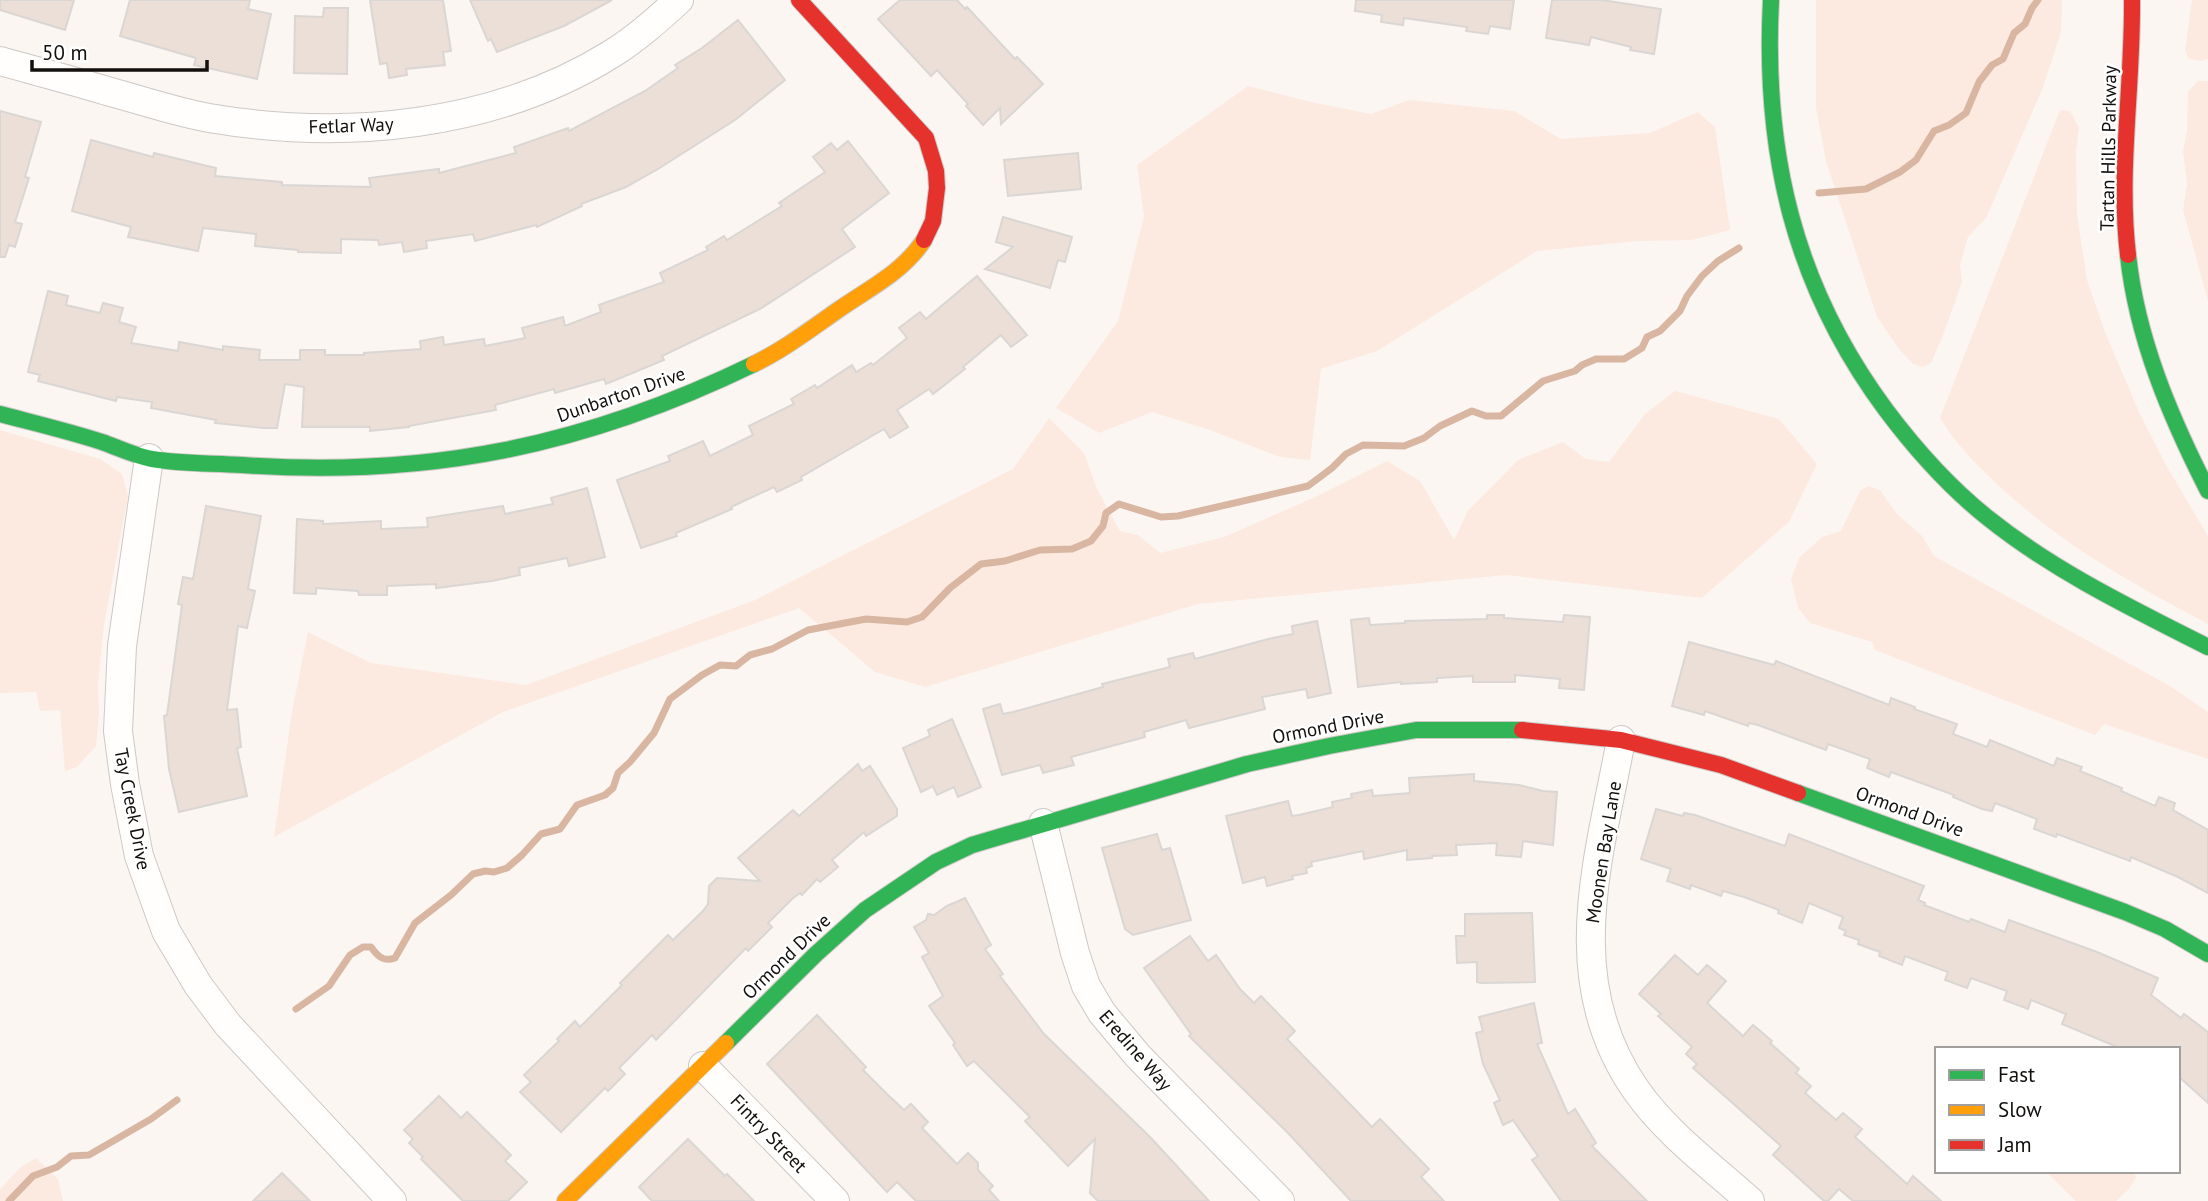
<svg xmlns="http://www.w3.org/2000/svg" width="2208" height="1201" font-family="'PT Sans',sans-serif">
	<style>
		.green { fill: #fceae0 }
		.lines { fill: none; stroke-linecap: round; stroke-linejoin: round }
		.stream { stroke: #d8b6a2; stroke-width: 7 }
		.building { fill: #ecdfd8; stroke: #dad6d3; stroke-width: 2 }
		.street-casing { stroke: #ccc8c5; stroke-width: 30 }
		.fast-casing { stroke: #ccc8c5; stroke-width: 18 }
		.slow-casing { stroke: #ccc8c5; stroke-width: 18 }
		.jam-casing { stroke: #ccc8c5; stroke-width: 18 }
		.street { stroke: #fffefd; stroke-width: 28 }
		.fast { stroke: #30b455; stroke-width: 16 }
		.slow { stroke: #ff9f0a; stroke-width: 16 }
		.jam { stroke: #e5322d; stroke-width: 16 }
		.labels { text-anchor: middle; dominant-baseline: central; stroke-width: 5; stroke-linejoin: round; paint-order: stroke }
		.street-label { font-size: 19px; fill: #120f0d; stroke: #fff }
	</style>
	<rect width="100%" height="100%" fill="#fcf6f2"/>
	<g class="green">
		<polygon points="1816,0 2062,0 2061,32 2042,90 1986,218 1968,237 1960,265 1962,282 1943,335 1931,363 1923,367 1913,364 1899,349 1877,317 1826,161 1816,108"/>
		<polygon points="2192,0 2208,0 2208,59 2201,61 2189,59 2185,51"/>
		<polygon points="2198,81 2208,81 2208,301 2183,210 2187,184 2183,152 2187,130 2188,92"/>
		<polygon points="1248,86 1311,102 1371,114 1409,100 1514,111 1561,139 1650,133 1698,112 1715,127 1730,230 1692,240 1638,241 1537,251 1377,351 1321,369 1310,460 1280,457 1210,430 1152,412 1099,433 1056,408 1118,321 1144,216 1137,165"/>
		<path d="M2060,110L2070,111L2079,128L2076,152L2077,215L2087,280L2105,332L2139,412L2166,465L2208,536V624C2134,585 2061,544 1999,486C1977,465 1956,445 1940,418Z"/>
		<polygon points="1675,391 1779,419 1817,464 1789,522 1702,598 1506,575 1198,604 925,687 875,672 799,608 503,712 274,837 292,712 308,632 371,663 526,685 755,600 1013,469 1049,418 1084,453 1097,489 1120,531 1138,535 1160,553 1224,537 1313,498 1387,461 1420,481 1454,540 1468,511 1518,460 1563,442 1586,459 1609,462 1645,414"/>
		<polygon points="0,430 100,459 122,474 128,496 104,625 98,684 99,713 96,746 77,767 65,771 60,710 40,711 36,692 0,693"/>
		<polygon points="1868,486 1880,490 1896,513 1922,536 1934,556 2170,686 2208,712 2208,759 2104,724 2095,735 1875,650 1872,642 1810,623 1798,608 1791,579 1799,558 1822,537 1841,531 1860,491"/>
		<polygon points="36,1158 58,1179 63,1201 0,1201 0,1189 21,1167"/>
		<polygon points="2045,1171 2134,1171 2136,1178 2128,1190 2116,1201 2076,1201"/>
	</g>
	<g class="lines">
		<g class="stream">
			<polyline points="1819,193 1866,189 1900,172 1916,160 1934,131 1949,125 1966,113 1979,82 1992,65 2003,59 2014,33 2025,24 2032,8 2038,0"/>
			<path d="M296,1009L329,986L350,955L363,947H371C378,957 384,962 395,958L415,923L451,895L473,874L485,871L494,872L507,868L522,855L541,834L560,829L577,805L605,795L613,788L618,773L630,762L654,733L670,699L702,675L720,665L736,666L750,655L772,649L808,630L866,619L907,622L922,617L950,588L981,564L1005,561L1040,550L1072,549L1091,541L1103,526L1106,513L1119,504L1161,517L1178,516L1308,486L1332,468L1346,454L1363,445L1404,446L1424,438L1440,426L1472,411L1486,416H1501L1543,381L1575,371L1582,365L1596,359H1624L1642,348L1647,337L1660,331L1680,311L1687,296L1702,276L1718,261L1739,248"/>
			<polyline points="9,1201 33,1176 57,1167 71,1156 89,1155 151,1119 177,1100"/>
		</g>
	</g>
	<g class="building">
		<polygon points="0,0 74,0 65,30 0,10"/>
		<polygon points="130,0 250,0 248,9 271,14 257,79 194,65 196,58 120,36"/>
		<polygon points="370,0 443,0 451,51 443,52 445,65 406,69 407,75 389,78 387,63 380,64"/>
		<polygon points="470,0 612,0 564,26 497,52 491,39 488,41"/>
		<polygon points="900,0 957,0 965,9 967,7 1015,59 1017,57 1043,84 1001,124 1000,108 983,125 966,106 968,104 937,70 931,76 878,19"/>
		<polygon points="1356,0 1514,0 1510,29 1490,26 1488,34 1466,31 1467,27 1404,18 1403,25 1381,22 1382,15 1355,11"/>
		<polygon points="1552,0 1602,0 1661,9 1654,54 1630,50 1631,47 1591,37 1589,45 1546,38"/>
		<polygon points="324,8 348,8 347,74 294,73 295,16 323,17"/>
		<polygon points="738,20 785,80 735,120 658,169 626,187 581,204 582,206 537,227 536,225 475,241 473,234 426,241 427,248 404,252 402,242 379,245 378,240 341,239 341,253 298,252 298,250 255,246 256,234 203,228 198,251 128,237 131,227 72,211 91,140 153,157 154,153 216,168 215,176 282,182 282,185 371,187 369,178 439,169 439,173 516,153 514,147 568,128 569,131 645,91 678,68 675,65 702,48"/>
		<polygon points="0,111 41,122 25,177 29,178 15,222 22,224 15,247 9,245 5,257 0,257"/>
		<polygon points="848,141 889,193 842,229 855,247 760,309 662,356 664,360 606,384 604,379 555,393 554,389 495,405 496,410 409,426 409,427 370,431 370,427 302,427 304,387 285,384 277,428 263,428 215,423 216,420 151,408 152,402 117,397 116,401 38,381 40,375 28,372 48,291 68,296 66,305 100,313 103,303 123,308 119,322 136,327 131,343 178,351 179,342 223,350 223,346 260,350 259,360 300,360 300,350 325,350 325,355 364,355 364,353 421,349 420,341 443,337 444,345 484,339 485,346 525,338 522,328 563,317 565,326 601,312 599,305 664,282 660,273 708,250 706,247 724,236 727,240 782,206 779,203 825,172 813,157 831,143 837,150"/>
		<polygon points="1078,153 1081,189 1008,196 1004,160"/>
		<polygon points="1003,217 1072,237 1065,262 1058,260 1050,288 985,269 1013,247 996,242"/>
		<polygon points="977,276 1027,335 1011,347 1001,335 963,367 965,369 933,394 929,389 897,410 908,427 890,438 884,429 801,477 802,480 777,492 774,487 731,507 732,509 676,533 677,536 641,548 617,480 670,461 668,456 703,441 710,456 753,435 749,426 794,404 791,399 815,385 817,388 852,365 856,372 871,363 873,365 907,338 899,328 920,312 926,319"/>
		<polygon points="587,488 605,557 569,566 567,558 519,568 520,575 492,581 436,588 436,584 387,586 387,595 359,595 358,591 316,588 316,594 294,593 297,519 323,521 323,524 381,521 381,529 428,527 427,518 503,506 505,514 553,504 551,498"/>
		<polygon points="206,506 261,516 248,589 255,591 247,628 238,626 227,710 237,709 241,747 237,748 247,796 179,812 169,769 164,716 167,715 182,605 178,604 183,577 193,579"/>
		<polygon points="1487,615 1504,615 1504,618 1563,622 1564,615 1590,617 1584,690 1559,688 1560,679 1515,675 1515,682 1473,682 1473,676 1437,678 1437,682 1401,684 1401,682 1358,687 1351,620 1369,618 1370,625 1405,623 1405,621 1487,619"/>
		<polygon points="1317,621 1331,693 1308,698 1306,689 1262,697 1265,709 1189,728 1186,720 1144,732 1145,737 1071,757 1074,765 1043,773 1040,765 1002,775 983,709 1000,704 1003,714 1013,712 1103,687 1102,684 1170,667 1168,659 1193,653 1195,659 1268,639 1293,634 1292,626"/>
		<polygon points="1689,642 1774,665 1776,661 1889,705 1891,698 1915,707 1914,709 1957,724 1953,734 1987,747 1990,740 2054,766 2057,758 2082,767 2080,771 2122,788 2121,791 2155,806 2159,797 2175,803 2173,810 2208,830 2208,893 2178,877 2131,857 2130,861 2057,834 2056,837 2034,829 2037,819 1995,803 1992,811 1982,809 1953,797 1954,795 1891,772 1889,777 1867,768 1870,759 1828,744 1826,750 1758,725 1749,723 1748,726 1705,711 1704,715 1672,706"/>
		<polygon points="952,719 981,787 958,797 954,787 937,795 933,786 921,792 903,748 930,736 928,730"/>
		<polygon points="858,764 862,771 870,766 897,809 897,816 866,836 864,832 832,860 838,867 820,882 817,879 802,895 800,893 792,899 768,923 772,927 748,951 746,948 656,1040 652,1035 619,1068 625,1074 608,1091 605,1088 561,1132 520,1092 531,1082 524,1075 559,1041 557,1039 575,1021 580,1027 622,985 620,983 668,935 673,940 703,911 708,904 709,886 717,878 760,881 738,858 793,810 799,816"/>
		<polygon points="1474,774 1474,781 1519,785 1543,791 1557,792 1553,845 1523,841 1521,857 1496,855 1497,843 1456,845 1457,855 1432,856 1432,858 1407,860 1407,850 1364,859 1363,851 1311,862 1312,866 1306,868 1307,873 1292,876 1293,879 1267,886 1265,877 1243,883 1226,816 1288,801 1292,816 1299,815 1333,807 1332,802 1352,798 1351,794 1372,790 1373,796 1410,793 1409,778"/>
		<polygon points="1656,809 1683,816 1684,813 1695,815 1785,846 1789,834 1924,886 1918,900 1925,903 1924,905 1969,922 1971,919 2005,932 2009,920 2097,952 2158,978 2151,995 2181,1018 2184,1014 2208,1032 2208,1103 2178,1076 2178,1049 2122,1049 2062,1024 2066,1014 2031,1000 2028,1009 2004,1000 2007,991 1971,978 1967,988 1945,980 1948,972 1905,956 1902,965 1879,956 1880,952 1858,944 1859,940 1844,935 1846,931 1839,928 1843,917 1809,903 1802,923 1778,913 1779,910 1744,897 1723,891 1721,896 1691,885 1690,889 1667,881 1671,869 1641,859"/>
		<polygon points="1157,834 1162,850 1170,848 1191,920 1133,935 1125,929 1102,848"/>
		<polygon points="965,898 991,945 985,949 1003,974 1000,976 1044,1034 1151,1138 1209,1201 1098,1201 1090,1193 1095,1139 1068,1166 1025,1121 1030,1117 974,1061 967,1066 953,1045 955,1043 929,1006 943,996 922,957 929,953 914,927 926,920 928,914 934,915 947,906"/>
		<polygon points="1532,913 1535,982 1481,983 1477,982 1477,962 1457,963 1456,936 1465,936 1465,914"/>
		<polygon points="1190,936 1208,961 1216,955 1240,989 1254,1003 1261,996 1295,1031 1287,1039 1372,1127 1380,1119 1429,1169 1421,1177 1444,1201 1351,1201 1288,1133 1189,1036 1191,1034 1144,968"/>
		<polygon points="1675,955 1698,975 1707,965 1726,981 1707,1003 1743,1036 1753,1025 1772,1041 1770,1043 1799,1069 1796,1073 1811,1086 1805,1093 1836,1120 1843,1113 1862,1129 1855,1137 1907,1184 1913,1176 1941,1201 1853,1201 1839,1189 1828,1201 1824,1201 1773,1155 1781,1146 1693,1068 1697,1064 1686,1054 1692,1047 1658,1016 1661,1014 1639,994"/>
		<polygon points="1534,1003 1542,1043 1537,1044 1568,1114 1575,1109 1596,1143 1592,1146 1647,1201 1561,1201 1532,1160 1538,1156 1513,1120 1503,1125 1494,1103 1500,1100 1483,1064 1476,1033 1483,1031 1479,1017"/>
		<polygon points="817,1015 866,1067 863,1070 887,1094 904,1110 911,1104 928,1122 922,1128 957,1164 968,1153 978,1163 978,1170 993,1186 989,1190 999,1201 916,1201 897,1182 887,1192 767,1064"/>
		<polygon points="439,1096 461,1118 467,1112 511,1155 505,1161 527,1182 508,1201 463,1201 421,1159 423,1157 409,1143 413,1139 404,1130"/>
		<polygon points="688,1139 725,1176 727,1174 754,1201 652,1201 639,1187"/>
		<polygon points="282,1173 310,1201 253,1201"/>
	</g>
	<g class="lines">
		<g class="street-casing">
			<g id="street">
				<path d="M0,61C36,71 71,80 107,91C141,100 175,112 209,118C345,141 495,127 613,53C637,38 658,19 679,0"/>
				<polyline points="149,458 122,646 118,731 125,784 139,856 166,931 198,985 228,1025 392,1201"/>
				<path d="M1621,740C1599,859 1559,980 1636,1090C1666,1133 1711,1166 1750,1201"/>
				<polyline points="1043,823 1075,953 1086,986 1102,1013 1138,1056 1280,1201"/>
				<polyline points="703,1066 835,1201"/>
			</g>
		</g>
		<g class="fast-casing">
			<g id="fast">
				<path d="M1771,0C1763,153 1794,286 1886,410C1916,450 1949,487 1988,518C2054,571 2133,609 2208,647"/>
				<path d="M2128,255C2137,339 2170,416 2208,491"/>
				<path d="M0,414C34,423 68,431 102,442C119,448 135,456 152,459C181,464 212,463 242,465C429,478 585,446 754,364"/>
				<polyline points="1798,793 2125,912 2165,929 2208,954"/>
				<polyline points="726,1043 816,954 865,910 936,862 972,845 1247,764 1329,746 1416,730 1522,730"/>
			</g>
		</g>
		<g class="slow-casing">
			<g id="slow">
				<path d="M754,364C785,349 812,328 841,308C870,288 904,271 924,240"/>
				<polyline points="565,1201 726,1043"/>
			</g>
		</g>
		<g class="jam-casing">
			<g id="jam">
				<polyline points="799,0 926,138 936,171 937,188 933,221 924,240"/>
				<path d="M2128,255C2118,171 2133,85 2132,0"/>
				<polyline points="1522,730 1621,740 1721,765 1798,793"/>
			</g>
		</g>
		<use href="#street" class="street"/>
		<use href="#fast" class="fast"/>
		<use href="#slow" class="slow"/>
		<use href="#jam" class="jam"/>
	</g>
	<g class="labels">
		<g class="street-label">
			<text transform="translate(351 125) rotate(-2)">Fetlar Way</text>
			<text transform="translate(2108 148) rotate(-89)">Tartan Hills Parkway</text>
			<text transform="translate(621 394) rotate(-19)">Dunbarton Drive</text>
			<text transform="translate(1328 726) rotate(-11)">Ormond Drive</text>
			<text transform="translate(133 809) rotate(79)">Tay Creek Drive</text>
			<text transform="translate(1910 811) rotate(20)">Ormond Drive</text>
			<text transform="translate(1603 852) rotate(-81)">Moonen Bay Lane</text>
			<text transform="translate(786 956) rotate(-44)">Ormond Drive</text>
			<text transform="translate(1136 1050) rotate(49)">Eredine Way</text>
			<text transform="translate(769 1133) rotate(46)">Fintry Street</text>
		</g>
	</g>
	<rect x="1935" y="1047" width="245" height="126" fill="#ffffff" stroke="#a09f9e" stroke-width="2"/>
	<rect x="1949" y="1070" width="35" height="10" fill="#30b455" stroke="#a09f9e" stroke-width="2"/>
	<text x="1998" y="1082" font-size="21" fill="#120f0d">Fast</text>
	<rect x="1949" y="1105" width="35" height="10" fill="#ff9f0a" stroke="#a09f9e" stroke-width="2"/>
	<text x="1998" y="1117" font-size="21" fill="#120f0d">Slow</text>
	<rect x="1949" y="1140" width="35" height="10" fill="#e5322d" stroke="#a09f9e" stroke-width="2"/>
	<text x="1998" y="1152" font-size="21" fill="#120f0d">Jam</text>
	<path d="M32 60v10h175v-10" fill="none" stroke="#120f0d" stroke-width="3.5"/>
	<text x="42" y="60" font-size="21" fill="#120f0d" stroke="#ffffff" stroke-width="5" paint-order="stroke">50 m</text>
</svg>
